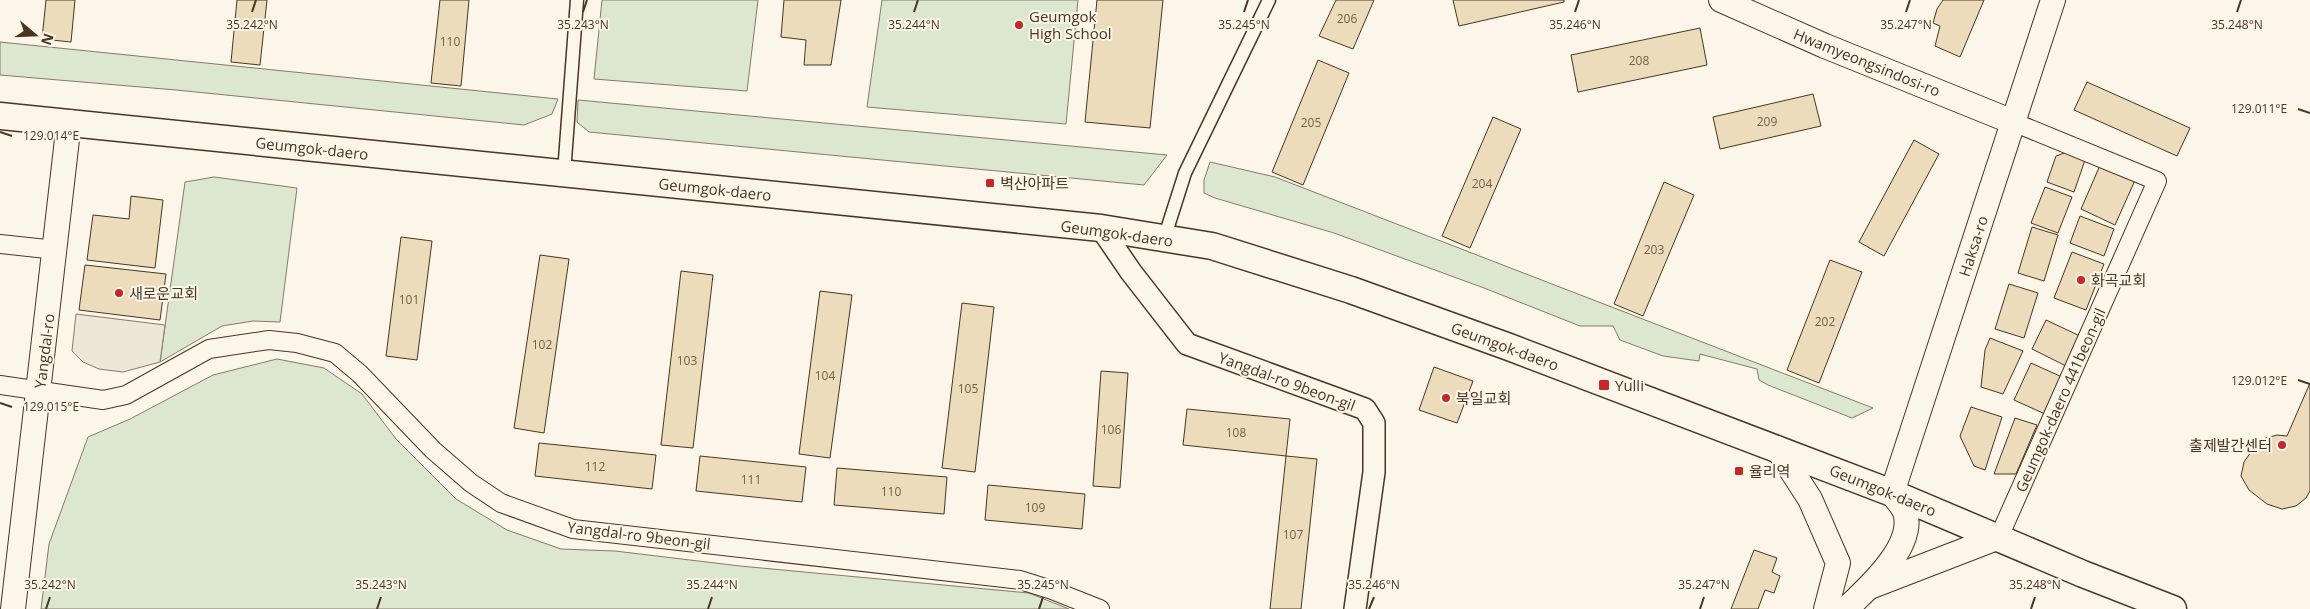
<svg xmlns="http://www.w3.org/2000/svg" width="2310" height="609" font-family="'Open Sans','Noto Sans KR',sans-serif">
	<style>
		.green { fill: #dce7d0; stroke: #887966 }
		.parking { fill: #ede7d9; stroke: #887966 }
		.building { fill: #ecdcbc; stroke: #4a3520 }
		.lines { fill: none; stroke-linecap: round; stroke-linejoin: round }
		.pedestrian-casing { stroke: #4a3520; stroke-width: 15 }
		.minor-casing { stroke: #4a3520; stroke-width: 20 }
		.tertiary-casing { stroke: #4a3520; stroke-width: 24 }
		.secondary-casing { stroke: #4a3520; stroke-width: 26 }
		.primary-casing { stroke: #4a3520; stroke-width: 29 }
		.pedestrian { stroke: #fbf6e9; stroke-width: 12 }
		.minor { stroke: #fbf6e9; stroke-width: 18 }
		.tertiary { stroke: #fbf6e9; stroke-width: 21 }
		.secondary { stroke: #fbf6e9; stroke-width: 24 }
		.primary { stroke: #fbf6e9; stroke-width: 26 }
		.ticks { fill: none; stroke: #4a3520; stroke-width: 2 }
		.poi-dot { fill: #c62828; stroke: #fbf6e9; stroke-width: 2 }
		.labels { text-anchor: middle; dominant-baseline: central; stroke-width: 4; stroke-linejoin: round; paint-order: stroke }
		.number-label { font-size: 12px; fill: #725f47 }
		.poi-label { font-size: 15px; fill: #4a3520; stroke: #fbf6e9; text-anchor: start }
		.street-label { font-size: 15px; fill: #4a3520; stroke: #fbf6e9 }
		.ticks-label { font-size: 12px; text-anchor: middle; fill: #4a3520; stroke: #fbf6e9; stroke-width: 4; stroke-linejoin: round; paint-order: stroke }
	</style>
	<rect width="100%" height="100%" fill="#fbf6e9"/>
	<g class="green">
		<polygon points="602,0 758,0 747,91 594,79"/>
		<polygon points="882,0 1078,0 1066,124 867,107"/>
		<polygon points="0,42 558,99 552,114 524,125 176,90 0,75"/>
		<polygon points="578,100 1167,155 1144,185 589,132 577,122"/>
		<polygon points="1210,162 1275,177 1873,408 1852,418 1768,385 1759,380 1757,369 1700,354 1699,361 1663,356 1620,340 1613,326 1580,326 1484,288 1334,233 1215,198 1204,193 1204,180"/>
		<polygon points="214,177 297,188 280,322 253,321 222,326 160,362 185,182"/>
		<polygon points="277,359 324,368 362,394 396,439 456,499 507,530 561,549 615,551 740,566 1029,593 1069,609 41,609 49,544 88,437 130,419 213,375"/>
	</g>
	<polygon class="parking" points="76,314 165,325 160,362 123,372 99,369 83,362 72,351"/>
	<g class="building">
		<polygon points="46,0 75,0 71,42 42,39"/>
		<polygon points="237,0 267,0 260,65 231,62"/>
		<polygon points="440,0 469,0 461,86 431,83"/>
		<polygon points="784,0 841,0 831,65 804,65 806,40 781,37"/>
		<polygon points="1097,0 1163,0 1150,128 1085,122"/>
		<polygon points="1336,0 1374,0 1353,49 1319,36"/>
		<polygon points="1453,0 1564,0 1564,2 1459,26"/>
		<polygon points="1943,0 1984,0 1960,57 1935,46 1940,26 1933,23 1937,9"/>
		<polygon points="1700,28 1707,65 1578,92 1571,55"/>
		<polygon points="1318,60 1349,73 1303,185 1272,172"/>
		<polygon points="2087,82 2190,128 2177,156 2074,110"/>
		<polygon points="1813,94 1821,126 1720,149 1713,117"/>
		<polygon points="1493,117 1521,129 1470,248 1442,236"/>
		<polygon points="1914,140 1939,154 1884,256 1859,242"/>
		<polygon points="2067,152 2085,160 2074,192 2047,182 2056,156"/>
		<polygon points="2101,163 2136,178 2115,225 2081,209"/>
		<polygon points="1664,182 1694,195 1643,316 1614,304"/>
		<polygon points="2045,187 2072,197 2058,233 2031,223"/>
		<polygon points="131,196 163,200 155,268 87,260 93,215 129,219"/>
		<polygon points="2080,216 2114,229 2104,256 2070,243"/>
		<polygon points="2032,227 2058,235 2044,281 2018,273"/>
		<polygon points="401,237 432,241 417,360 386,356"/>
		<polygon points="2072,252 2104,264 2086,310 2054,298"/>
		<polygon points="540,255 569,259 544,433 514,428"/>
		<polygon points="1830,260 1862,272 1819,383 1787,370"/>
		<polygon points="85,265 166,274 160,320 79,310"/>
		<polygon points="681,271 713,275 693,448 661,445"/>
		<polygon points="2009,284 2038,293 2024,338 1995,329"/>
		<polygon points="820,291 852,295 830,458 799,454"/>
		<polygon points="962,303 994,307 975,472 942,468"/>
		<polygon points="2046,320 2080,336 2066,366 2032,349"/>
		<polygon points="1990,338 2023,351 2003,394 1981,387 1985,350"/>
		<polygon points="2031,363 2062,377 2045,414 2014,400"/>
		<polygon points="1434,367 1473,381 1457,423 1419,410"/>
		<polygon points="1101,371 1128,373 1120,488 1093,486"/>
		<polygon points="2310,383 2310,491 2306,498 2296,506 2282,509 2267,504 2249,490 2241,476 2244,462 2259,440 2277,435 2287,436"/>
		<polygon points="1971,407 2002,417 1985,470 1974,466 1960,436"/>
		<polygon points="1187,409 1290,419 1286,456 1183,445"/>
		<polygon points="2015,418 2037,425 2016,474 1994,474"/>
		<polygon points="539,443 656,455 652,489 535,476"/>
		<polygon points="700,456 806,467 802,502 696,491"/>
		<polygon points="1286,456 1317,459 1301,609 1270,609"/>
		<polygon points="837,468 947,477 944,514 834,505"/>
		<polygon points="988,485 1085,494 1082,529 985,520"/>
		<polygon points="1754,550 1777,558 1772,572 1780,576 1774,593 1765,590 1758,609 1731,609"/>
	</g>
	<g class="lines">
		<g class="pedestrian-casing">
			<g id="pedestrian">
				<polyline points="564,173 577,0"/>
				<polyline points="1164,239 1185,173 1269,0"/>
			</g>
		</g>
		<g class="minor-casing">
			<g id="minor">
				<polyline points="0,244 56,250"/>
				<polyline points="0,385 103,400 126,395 209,349 269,340 297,343 335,353 360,374 433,450 471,483 501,503 573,529 1020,580 1052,590 1100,609"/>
				<polyline points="1999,537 2157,181 2013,122"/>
			</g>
		</g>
		<g class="tertiary-casing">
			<polyline id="tertiary" points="1101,228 1131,272 1187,344 1365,409 1374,423 1374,472 1355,609"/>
		</g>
		<g class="secondary-casing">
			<g id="secondary">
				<polyline points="1721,0 1825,46 2013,122"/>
				<polyline points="1777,448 1810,499 1838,563 1826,609"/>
				<polyline points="1872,586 1999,537"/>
				<polyline points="13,609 69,122"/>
				<path d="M1846,609C1867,589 1916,546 1905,512C1902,505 1896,499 1892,493L2053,0"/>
			</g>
		</g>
		<g class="primary-casing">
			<polyline id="primary" points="0,116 1101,228 1212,246 1351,290 1509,347 1892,493 2083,574 2173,609"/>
		</g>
		<use href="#pedestrian" class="pedestrian"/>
		<use href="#minor" class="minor"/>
		<use href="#tertiary" class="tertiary"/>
		<use href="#secondary" class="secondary"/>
		<use href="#primary" class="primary"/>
	</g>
	<path class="ticks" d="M252,12L256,0M583,12L587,0M914,12L918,0M1244,12L1248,0M1575,12L1579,0M1906,12L1910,0M2237,12L2241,0M2298,109L2310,113M0,132L12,136M2298,380L2310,384M0,403L12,407M46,609L50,597M377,609L381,597M708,609L712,597M1039,609L1043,597M1369,609L1374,597M1700,609L1704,597M2031,609L2035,597"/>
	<g class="poi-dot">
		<circle cx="1019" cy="25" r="5"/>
		<rect x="985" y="178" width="10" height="10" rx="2.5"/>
		<circle cx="2081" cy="280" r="5"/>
		<circle cx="119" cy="293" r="5"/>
		<rect x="1598" y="379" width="12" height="12" rx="2.5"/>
		<circle cx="1446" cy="398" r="5"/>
		<circle cx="2282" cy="445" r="5"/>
		<rect x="1734" y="466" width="10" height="10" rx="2.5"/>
	</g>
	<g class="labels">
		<g class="number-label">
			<text x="1347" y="18">206</text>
			<text x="450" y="41">110</text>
			<text x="1639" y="60">208</text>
			<text x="1767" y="121">209</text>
			<text x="1311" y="122">205</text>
			<text x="1482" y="183">204</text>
			<text x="1654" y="249">203</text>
			<text x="409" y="299">101</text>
			<text x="1825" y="321">202</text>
			<text x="542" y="344">102</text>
			<text x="687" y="360">103</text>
			<text x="825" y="375">104</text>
			<text x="968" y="388">105</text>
			<text x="1111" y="429">106</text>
			<text x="1236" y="432">108</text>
			<text x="595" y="466">112</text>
			<text x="751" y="479">111</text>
			<text x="891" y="491">110</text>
			<text x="1035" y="507">109</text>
			<text x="1293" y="534">107</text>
		</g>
		<g class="poi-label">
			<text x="1029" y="16">Geumgok<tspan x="1029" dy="17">High School</tspan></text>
			<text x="1000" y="183">벽산아파트</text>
			<text x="2091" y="280">화곡교회</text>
			<text x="129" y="293">새로운교회</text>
			<text x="1615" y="385">Yulli</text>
			<text x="1456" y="398">북일교회</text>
			<text x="2272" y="445" text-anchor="end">출제발간센터</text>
			<text x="1749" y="471">율리역</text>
		</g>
		<g class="street-label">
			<text transform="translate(1867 62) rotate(22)">Hwamyeongsindosi-ro</text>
			<text transform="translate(312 148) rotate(6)">Geumgok-daero</text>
			<text transform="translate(715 189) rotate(6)">Geumgok-daero</text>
			<text transform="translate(1117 233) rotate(8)">Geumgok-daero</text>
			<text transform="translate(1973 246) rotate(-72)">Haksa-ro</text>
			<text transform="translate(1505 346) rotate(20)">Geumgok-daero</text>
			<text transform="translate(44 351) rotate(-83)">Yangdal-ro</text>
			<text transform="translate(1287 381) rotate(20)">Yangdal-ro 9beon-gil</text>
			<text transform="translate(2060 400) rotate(-66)">Geumgok-daero 441beon-gil</text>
			<text transform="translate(1883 490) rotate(22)">Geumgok-daero</text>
			<text transform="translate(639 535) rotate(7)">Yangdal-ro 9beon-gil</text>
		</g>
	</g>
	<g class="ticks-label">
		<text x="252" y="29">35.242°N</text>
		<text x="583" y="29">35.243°N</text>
		<text x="914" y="29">35.244°N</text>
		<text x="1244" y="29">35.245°N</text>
		<text x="1575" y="29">35.246°N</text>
		<text x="1906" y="29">35.247°N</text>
		<text x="2237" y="29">35.248°N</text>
		<text x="2259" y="113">129.011°E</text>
		<text x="51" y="140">129.014°E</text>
		<text x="2259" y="385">129.012°E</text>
		<text x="51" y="411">129.015°E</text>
		<text x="50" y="589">35.242°N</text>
		<text x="381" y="589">35.243°N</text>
		<text x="712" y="589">35.244°N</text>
		<text x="1043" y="589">35.245°N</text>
		<text x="1374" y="589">35.246°N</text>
		<text x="1704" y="589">35.247°N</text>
		<text x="2035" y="589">35.248°N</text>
	</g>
	<g transform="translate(35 35) rotate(109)" stroke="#fbf6e9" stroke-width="4" paint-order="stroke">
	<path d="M0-4L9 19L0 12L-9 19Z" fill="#4a3520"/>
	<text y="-8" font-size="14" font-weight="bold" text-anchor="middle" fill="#4a3520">N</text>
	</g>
</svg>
